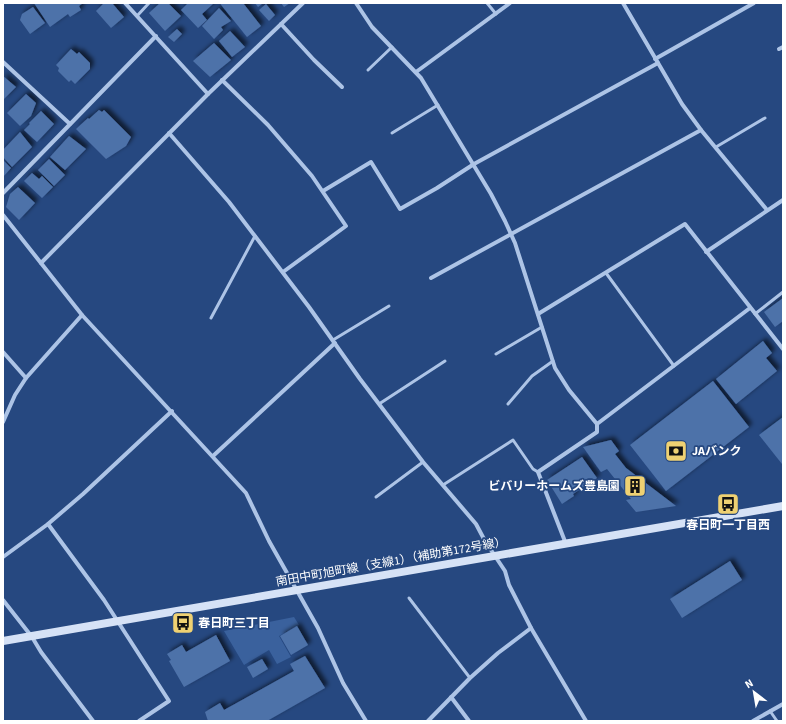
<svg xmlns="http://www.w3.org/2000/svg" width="786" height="724" font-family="'Source Sans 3','Noto Sans JP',sans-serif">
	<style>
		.green { fill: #3a619d }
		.building { fill: #4e72a9; filter: url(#shadow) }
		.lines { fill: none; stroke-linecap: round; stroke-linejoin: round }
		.lane { stroke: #adc4e6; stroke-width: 3 }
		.street { stroke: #adc4e6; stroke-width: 4 }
		.secondary { stroke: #d6e2f6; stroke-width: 8 }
		.labels { text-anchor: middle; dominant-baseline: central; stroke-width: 3.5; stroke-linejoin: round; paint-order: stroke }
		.poi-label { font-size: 12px; font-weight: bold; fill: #fff; stroke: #264880; text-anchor: start }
		.street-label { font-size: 12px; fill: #fff; stroke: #264880 }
	</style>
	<defs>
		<filter id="shadow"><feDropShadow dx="3.5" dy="-3.5" stdDeviation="2" flood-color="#0009"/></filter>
	</defs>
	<rect width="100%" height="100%" fill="#264880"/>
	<polygon class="green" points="294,617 299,625 279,636 291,657 277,664 269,650 244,665 224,631"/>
	<g class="building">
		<polygon points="34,3 83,3 79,6 81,10 70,17 68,14 50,27"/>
		<polygon points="104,3 112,3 124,17 111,28 96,11"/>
		<polygon points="160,3 168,3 181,16 165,31 149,13"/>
		<polygon points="188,3 214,3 202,14 207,20 198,28 181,10"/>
		<polygon points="220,3 243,3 261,26 247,37 222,6"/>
		<polygon points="255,3 263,3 258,7"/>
		<polygon points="281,3 290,3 284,7"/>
		<polygon points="266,4 275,15 269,21 259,10"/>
		<polygon points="33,7 45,23 30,34 20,20 22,14"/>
		<polygon points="219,8 231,21 221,27 223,30 214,39 202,26"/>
		<polygon points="177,29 182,34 174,42 168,37"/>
		<polygon points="230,31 245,47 232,57 219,41"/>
		<polygon points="214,43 231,60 210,77 193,61"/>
		<polygon points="71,49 77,54 79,52 90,63 90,69 75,84 71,80 69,82 58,71 59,68 56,65"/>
		<polygon points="3,76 16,87 3,100"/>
		<polygon points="26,94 36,103 31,116 20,126 7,113"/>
		<polygon points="99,110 102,112 104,110 131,137 126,146 106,159 76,129 88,118 89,119"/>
		<polygon points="41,111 54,124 37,142 24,130 30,124 29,123"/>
		<polygon points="20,132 32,147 12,167 3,157 3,150"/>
		<polygon points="69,136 86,149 65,170 50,157"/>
		<polygon points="49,159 65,175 54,186 38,170"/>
		<polygon points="3,160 11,168 3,177"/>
		<polygon points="32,173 39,179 42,176 53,187 42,198 24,181"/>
		<polygon points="18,187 35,203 19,220 6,207 10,194"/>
		<polygon points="783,298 783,321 775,327 764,312"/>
		<polygon points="763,341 772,353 766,358 777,371 736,404 716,379"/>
		<polygon points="713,381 749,427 666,491 630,445"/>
		<polygon points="783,417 783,463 782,464 759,435"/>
		<polygon points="611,440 619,451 615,454 626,468 676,506 636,512 626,500 631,499 607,469 601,472 583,447"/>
		<polygon points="582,457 597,478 573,494 574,496 562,504 547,480"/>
		<polygon points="730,561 742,580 682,618 670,599"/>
		<polygon points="297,626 308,645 291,655 280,636"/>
		<polygon points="216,635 230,661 184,687 169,661 171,660 167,654 182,645 186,652"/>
		<polygon points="305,656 325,688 267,721 208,721 205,712 220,703 224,710 294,671 290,664"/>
		<polygon points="262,659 268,669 253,678 247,667"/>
	</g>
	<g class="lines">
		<g class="lane">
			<polyline points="487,3 496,14"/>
			<polyline points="137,16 149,3"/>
			<polyline points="368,70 392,47"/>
			<polyline points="392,133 438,105"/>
			<polyline points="716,147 765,118"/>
			<polyline points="606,273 674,366"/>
			<polyline points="755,314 783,292"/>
			<polyline points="211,318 255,236"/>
			<polyline points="333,340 389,306"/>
			<polyline points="496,354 542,327"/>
			<polyline points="379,404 445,361"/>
			<polyline points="508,404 532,376 553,361"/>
			<polyline points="443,485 513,440 533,469 538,472"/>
			<polyline points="376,497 423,462"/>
			<polyline points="409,598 470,678"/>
			<polyline points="770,711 777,721"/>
		</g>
		<g class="street">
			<polyline points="125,3 208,94"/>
			<polyline points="356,3 372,27 421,78 491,194 505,221 515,243 555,368 569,390 597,424 597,432 538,472 566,544"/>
			<polyline points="623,3 682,104 701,130 767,210"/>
			<polyline points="281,24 314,60 342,87"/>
			<polyline points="779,49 783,47"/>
			<polyline points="655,59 754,3"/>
			<polyline points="3,62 70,124"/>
			<polyline points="416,72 510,3"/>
			<polyline points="222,80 268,125 312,176 346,226 283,272"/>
			<polyline points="169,133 229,202 309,307 360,379 423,462 476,524 485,541 505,571 509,585 531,628 586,721"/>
			<polyline points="323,191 371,162 400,209 437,188 474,164 658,63"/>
			<polyline points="3,193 156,36"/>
			<polyline points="3,215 82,315 246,493 269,541 318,628 343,683 366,721"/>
			<polyline points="706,252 783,200"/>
			<polyline points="41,263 208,94 303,3"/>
			<polyline points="431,278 701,130"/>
			<polyline points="538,314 685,224 783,349"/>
			<polyline points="3,352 26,378"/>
			<polyline points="3,422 15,395 26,378 82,315"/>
			<polyline points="597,424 750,308"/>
			<polyline points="213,456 335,343"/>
			<polyline points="48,524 104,600 169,701 139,721"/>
			<polyline points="3,557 48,524 83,494 172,411"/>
			<polyline points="3,600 32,637 41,652 93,721"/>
			<polyline points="451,697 469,721"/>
			<polyline points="428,721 470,678 498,653 531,628"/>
			<polyline points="753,721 783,704"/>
		</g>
		<polyline class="secondary" points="3,641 783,506"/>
	</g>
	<defs>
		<g id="bank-square" transform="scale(1.15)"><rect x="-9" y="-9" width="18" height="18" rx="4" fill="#efd172" stroke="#264880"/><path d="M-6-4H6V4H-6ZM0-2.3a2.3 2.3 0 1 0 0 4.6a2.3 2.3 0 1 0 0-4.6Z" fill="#111"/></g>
		<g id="building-square" transform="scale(1.15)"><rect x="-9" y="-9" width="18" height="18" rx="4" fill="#efd172" stroke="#264880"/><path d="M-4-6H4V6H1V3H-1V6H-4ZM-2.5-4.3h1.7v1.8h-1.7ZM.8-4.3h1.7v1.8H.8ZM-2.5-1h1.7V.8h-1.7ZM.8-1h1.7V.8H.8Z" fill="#111"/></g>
		<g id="bus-square" transform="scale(1.15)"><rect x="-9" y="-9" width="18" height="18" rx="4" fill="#efd172" stroke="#264880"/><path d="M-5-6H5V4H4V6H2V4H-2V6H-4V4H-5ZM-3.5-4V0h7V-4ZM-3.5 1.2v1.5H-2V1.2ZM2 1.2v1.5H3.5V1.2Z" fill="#111"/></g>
	</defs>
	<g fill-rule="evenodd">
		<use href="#bank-square" x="676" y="451"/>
		<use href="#building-square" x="635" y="486"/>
		<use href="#bus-square" x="728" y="504"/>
		<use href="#bus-square" x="183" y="623"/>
	</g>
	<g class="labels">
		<g class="poi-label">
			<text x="692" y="451">JAバンク</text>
			<text x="620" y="486" text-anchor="end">ビバリーホームズ豊島園</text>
			<text x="728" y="525" text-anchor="middle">春日町一丁目西</text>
			<text x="198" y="623">春日町三丁目</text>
		</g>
		<g class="street-label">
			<text transform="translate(391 562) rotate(-10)">南田中町旭町線（支線1）（補助第172号線）</text>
		</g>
	</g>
	<rect width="786" height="724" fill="none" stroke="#ffffff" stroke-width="8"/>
	<g transform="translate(754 692) rotate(329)" stroke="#264880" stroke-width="3" paint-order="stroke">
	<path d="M0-3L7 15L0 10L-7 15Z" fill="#ffffff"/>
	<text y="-6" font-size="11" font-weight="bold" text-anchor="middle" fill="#ffffff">N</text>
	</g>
</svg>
